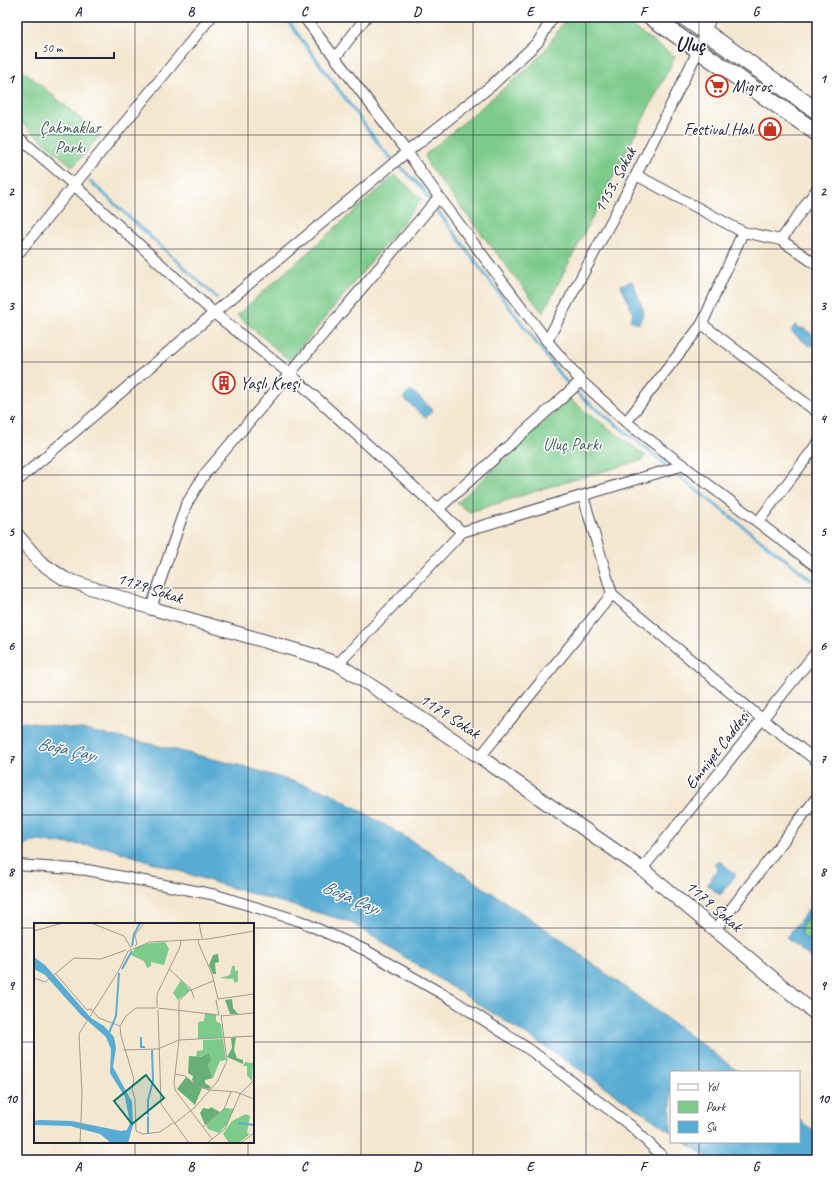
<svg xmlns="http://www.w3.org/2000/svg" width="834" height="1177" font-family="Caveat,sans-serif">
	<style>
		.green { fill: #7dcb8b; stroke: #507663 }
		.water { fill: #58acd3; stroke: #3d6787 }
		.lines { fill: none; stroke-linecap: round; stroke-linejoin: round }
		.stream { stroke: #58acd3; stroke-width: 3 }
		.minor-casing { stroke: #424051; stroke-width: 12 }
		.tertiary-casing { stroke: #424051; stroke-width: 15 }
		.primary-casing { stroke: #424051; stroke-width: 18 }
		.minor { stroke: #fff; stroke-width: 10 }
		.tertiary { stroke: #fff; stroke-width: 13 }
		.primary { stroke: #fff; stroke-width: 16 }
		.grid { fill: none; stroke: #22223b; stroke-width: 1; stroke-opacity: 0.55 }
		.labels { text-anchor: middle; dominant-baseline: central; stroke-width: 3; stroke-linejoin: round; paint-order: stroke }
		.poi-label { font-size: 17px; fill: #22223b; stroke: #fff; text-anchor: start }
		.park-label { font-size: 17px; fill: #425d57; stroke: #fff }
		.street-label { font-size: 17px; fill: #22223b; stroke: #fff }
		.water-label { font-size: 18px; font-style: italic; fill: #3a607f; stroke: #fff }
		.district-label { font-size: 21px; font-weight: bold; fill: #22223b; stroke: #fff }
		.inset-river { fill: none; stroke: #58acd3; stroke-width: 2 }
		.inset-road { fill: none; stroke: #a09894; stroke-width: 1 }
		.view { fill: #0f766e; fill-opacity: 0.15; stroke: #0f766e; stroke-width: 2 }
		.inset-edge { fill: none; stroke: #22223b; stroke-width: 2 }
		.neatline { fill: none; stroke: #22223b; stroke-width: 1.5 }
		.grid-label { font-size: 13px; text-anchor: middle; font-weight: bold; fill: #22223b }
	</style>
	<rect width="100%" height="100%" fill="#fff"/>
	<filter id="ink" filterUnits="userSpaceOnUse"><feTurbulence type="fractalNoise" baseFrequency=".025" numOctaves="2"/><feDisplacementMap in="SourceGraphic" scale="8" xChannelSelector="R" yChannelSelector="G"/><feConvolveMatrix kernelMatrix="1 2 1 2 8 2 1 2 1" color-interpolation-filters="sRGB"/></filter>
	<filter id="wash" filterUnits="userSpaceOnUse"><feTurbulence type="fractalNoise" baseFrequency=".012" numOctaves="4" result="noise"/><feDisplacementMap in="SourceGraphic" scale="16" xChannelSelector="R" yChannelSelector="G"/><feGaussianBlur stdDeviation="0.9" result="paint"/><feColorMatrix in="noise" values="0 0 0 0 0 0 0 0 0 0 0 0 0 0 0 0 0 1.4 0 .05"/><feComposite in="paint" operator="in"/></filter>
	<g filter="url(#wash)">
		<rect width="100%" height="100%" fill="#f4e7d0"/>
		<g class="green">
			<polygon points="567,17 619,17 675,57 543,313 428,165 425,155 529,67 545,50"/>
			<polygon points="17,65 100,135 73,167 17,119"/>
			<polygon points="395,175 422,199 290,361 237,315"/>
			<polygon points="569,399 646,456 642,460 552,486 470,512 457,503"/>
			<path d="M817,913V942H816L809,941L802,936C798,920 808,921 817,913Z"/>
		</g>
		<g class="water">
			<polygon points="632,281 644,312 639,324 630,320 633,313 621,285"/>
			<polygon points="795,325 800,329 803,328 817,338 817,347 813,345 809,346 791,331"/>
			<polygon points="411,390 433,410 426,418 403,398"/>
			<polygon points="17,721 83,730 151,744 242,766 329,792 427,850 546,929 739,1072 671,1072 671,1132 561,1057 350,922 229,887 105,847 36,841 17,847"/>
			<polygon points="719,860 736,875 720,895 707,885 718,868 714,865"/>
			<path d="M817,899V913C808,921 797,920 802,936L809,941L817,942V953L812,959L786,938Z"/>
			<polygon points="799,1119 817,1134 817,1160 711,1160 685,1142 799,1142"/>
		</g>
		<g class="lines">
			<g class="stream">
				<polyline points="285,17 384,151 422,188 431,202"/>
				<polyline points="90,181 217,298"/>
				<polyline points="434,206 561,376 580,396 646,448 668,467"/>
				<polyline points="672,471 817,584"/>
			</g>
		</g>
	</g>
	<g filter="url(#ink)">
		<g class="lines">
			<g class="minor-casing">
				<g id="minor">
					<polyline points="304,17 407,152 439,197 547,341 581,381 626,422 817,567"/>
					<polyline points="335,58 366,17"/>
					<polyline points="17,136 74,185 214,313 290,374 438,509 462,532"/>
					<polyline points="636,175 743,232 781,240 817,265"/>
					<polyline points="781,240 817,189"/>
					<polyline points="17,255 211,17"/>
					<polyline points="702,324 817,412"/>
					<polyline points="547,341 636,175 694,59 711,17"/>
					<polyline points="626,422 702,324 743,232"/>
					<polyline points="17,481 214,313 407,152 491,86 538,42 553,17"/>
					<polyline points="583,496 612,594 762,719 817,761"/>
					<polyline points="438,509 581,381"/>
					<polyline points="758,522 817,444"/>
					<polyline points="151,608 186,505 204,475 439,197"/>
					<polyline points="338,664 462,532 684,465"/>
					<polyline points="480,757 612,594"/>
					<polyline points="17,865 87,870 216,895 300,921 365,950 453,1000 530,1050 631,1126 666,1160"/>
					<polyline points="642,869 817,651"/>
					<polyline points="715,930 817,797"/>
				</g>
			</g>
			<g class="tertiary-casing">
				<polyline id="tertiary" points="17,535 40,562 65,579 151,608 316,656 338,664 480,757 642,869 817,1015"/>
			</g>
			<g class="primary-casing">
				<g id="primary">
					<polyline points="651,17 817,133"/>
					<polyline points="684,17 817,111"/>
				</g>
			</g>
			<use href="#minor" class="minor"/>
			<use href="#tertiary" class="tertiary"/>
			<use href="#primary" class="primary"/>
		</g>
	</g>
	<path class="grid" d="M135,17V924M248,17V924M361,17V1160M473,17V1160M586,17V1160M699,17V1072M17,135H817M17,249H817M17,362H817M17,475H817M17,588H817M17,702H817M17,815H817M17,928H35M253,928H817M17,1042H35M253,1042H817M135,1142V1160M248,1142V1160M699,1142V1160"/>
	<defs>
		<g id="supermarket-ring" transform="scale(1.15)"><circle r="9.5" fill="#fff" stroke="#c8321e" stroke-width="1.5"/><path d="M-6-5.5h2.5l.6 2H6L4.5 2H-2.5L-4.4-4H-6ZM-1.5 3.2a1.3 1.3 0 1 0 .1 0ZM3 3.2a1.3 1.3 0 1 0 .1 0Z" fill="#c8321e"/></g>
		<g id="shop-ring" transform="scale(1.15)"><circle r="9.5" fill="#fff" stroke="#c8321e" stroke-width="1.5"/><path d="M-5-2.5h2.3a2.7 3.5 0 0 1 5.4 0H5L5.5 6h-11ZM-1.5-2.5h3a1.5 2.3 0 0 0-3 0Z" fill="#c8321e"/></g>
		<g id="building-ring" transform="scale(1.15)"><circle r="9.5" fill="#fff" stroke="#c8321e" stroke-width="1.5"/><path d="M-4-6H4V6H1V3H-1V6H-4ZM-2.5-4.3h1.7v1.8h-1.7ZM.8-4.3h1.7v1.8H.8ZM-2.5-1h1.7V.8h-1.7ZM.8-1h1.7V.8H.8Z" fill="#c8321e"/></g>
	</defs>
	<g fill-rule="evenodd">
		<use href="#supermarket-ring" x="717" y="86"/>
		<use href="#shop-ring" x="770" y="129"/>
		<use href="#building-ring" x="224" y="383"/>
	</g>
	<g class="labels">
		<g class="poi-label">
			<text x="732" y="86">Migros</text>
			<text x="754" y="129" text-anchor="end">Festival Halı</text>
			<text x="240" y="383">Yaşlı Kreşi</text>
		</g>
		<g class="park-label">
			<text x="70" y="127">Çakmaklar<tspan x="70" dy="20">Parkı</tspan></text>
			<text x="572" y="444">Uluç Parkı</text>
		</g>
		<g class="street-label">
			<text transform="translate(615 180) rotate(-62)">1153. Sokak</text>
			<text transform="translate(150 588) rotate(18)">1179 Sokak</text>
			<text transform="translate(450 716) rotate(33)">1179 Sokak</text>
			<text transform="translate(717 750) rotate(-52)">Emniyet Caddesi</text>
			<text transform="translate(714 906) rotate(41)">1179 Sokak</text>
		</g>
		<g class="water-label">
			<text transform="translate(67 749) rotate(12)">Boğa Çayı</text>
			<text transform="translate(351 897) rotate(23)">Boğa Çayı</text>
		</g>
		<g class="district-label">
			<text x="690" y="44">Uluç</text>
		</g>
	</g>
	<g transform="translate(34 923)">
		<rect width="220" height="220" fill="#f4e7d0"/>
		<path d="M131,19L135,26L130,42L117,39V43L113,45L110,38L97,32L102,24L117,20ZM198,43H201V47L204,48V58L201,60L199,56L186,55L196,52ZM147,57L156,67L144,77L139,70ZM171,90L182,92V98L187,101L189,115L164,116V99L170,98ZM189,116L192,137L186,138L179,155L174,142L176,139L175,130L165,134H162L163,128L169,127V117ZM211,139L219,140L218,158L213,152V143H209ZM191,185L200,186L193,201L185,210L174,206L172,202ZM212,191L216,193L213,210L216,211L205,220H195L189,211L198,198Z" fill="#7dcb8b"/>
		<path d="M184,31L185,39L181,40L182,51H179L175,42L179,32ZM198,76L199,85L204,91H196L191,77ZM202,114L200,127L203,135L209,137V141L193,134L198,125L197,115ZM175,130L177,137L174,142L179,155L171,157V160L177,164L175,166L164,164L158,157L159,153L154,150L155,133L166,134ZM152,154L168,165L161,182L143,166ZM177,184L186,189L171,202L166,190L169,185L175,186Z" fill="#66af77"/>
		<path d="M0,34L11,42L57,95L70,103L80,114L82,125L79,144L98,179L99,202L94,220H77L66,211L36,203L0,202V198L6,197L38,198L87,208L93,207L96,200L91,174L76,150L77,126L72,114L47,92L11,52L0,46Z" fill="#58acd3"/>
		<path class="inset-river" d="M98,23L100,11L106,0M88,46L98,28M75,110L82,93L85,50M107,114V124H111M114,192V177L119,158L118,127M204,200L220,202M114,210V193"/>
		<path class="inset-road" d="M57,0L90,13L97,25M165,0L168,15M0,8L29,0M165,17L164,19L178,51L184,76M101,23L103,21L101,12L110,0M135,46L157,66L160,75M21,50L53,87L57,86L65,95L86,103M21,51L40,35L67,36L92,27M0,55L11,59L21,51M184,76L220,71M182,77L185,92M122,85H102L92,93L86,103L87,113L100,156L98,166L101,176L102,208L109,211L126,209L139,200M123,85V71L146,24L147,17M124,85L185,92M124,87L127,181L155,220M187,93L220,90M89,127L124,126L145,117L220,113M141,151L151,153L164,164L176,167M176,167L202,169L220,176M140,201L160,185L183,159L193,138L187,92M169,204L190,186L197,169M178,216L141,167L140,160L145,117V78L155,68L179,58M46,220L48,171L45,111L85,47L94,28L116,19L174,16L220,8M173,220L191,206L206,171L220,157M207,220L220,210"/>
		<path class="view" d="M112,152L130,175L98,201L80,178Z"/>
		<rect width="220" height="220" class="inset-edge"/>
	</g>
	<rect width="834" height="1177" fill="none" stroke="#fff" stroke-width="44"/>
	<rect x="670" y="1071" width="130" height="72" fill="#ffffff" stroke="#a7a7b1"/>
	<rect x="678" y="1084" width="20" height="6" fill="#ffffff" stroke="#a7a7b1"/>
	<text x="706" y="1091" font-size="12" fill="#22223b">Yol</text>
	<rect x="678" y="1101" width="20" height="12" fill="#7dcb8b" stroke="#a7a7b1"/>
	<text x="706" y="1111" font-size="12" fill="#22223b">Park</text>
	<rect x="678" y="1121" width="20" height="12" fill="#58acd3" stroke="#a7a7b1"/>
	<text x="706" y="1131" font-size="12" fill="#22223b">Su</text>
	<path d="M36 52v6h78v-6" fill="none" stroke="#22223b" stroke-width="2"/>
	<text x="42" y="52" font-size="12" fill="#22223b" stroke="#ffffff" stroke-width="3" paint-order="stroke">50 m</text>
	<rect x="22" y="22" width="790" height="1133" class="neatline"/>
	<g class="grid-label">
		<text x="78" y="16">A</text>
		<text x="191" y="16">B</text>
		<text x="304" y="16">C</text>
		<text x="417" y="16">D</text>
		<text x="530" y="16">E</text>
		<text x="643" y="16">F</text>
		<text x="756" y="16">G</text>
		<text x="11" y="83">1</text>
		<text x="823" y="83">1</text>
		<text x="11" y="196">2</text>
		<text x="823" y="196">2</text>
		<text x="11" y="310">3</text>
		<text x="823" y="310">3</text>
		<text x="11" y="423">4</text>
		<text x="823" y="423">4</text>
		<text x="11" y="536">5</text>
		<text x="823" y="536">5</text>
		<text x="11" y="650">6</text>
		<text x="823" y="650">6</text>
		<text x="11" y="763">7</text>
		<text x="823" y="763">7</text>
		<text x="11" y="876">8</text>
		<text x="823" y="876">8</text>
		<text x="11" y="990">9</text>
		<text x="823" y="990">9</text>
		<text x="11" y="1103">10</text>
		<text x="823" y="1103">10</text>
		<text x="78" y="1171">A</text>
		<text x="191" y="1171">B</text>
		<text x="304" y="1171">C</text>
		<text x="417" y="1171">D</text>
		<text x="530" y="1171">E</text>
		<text x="643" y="1171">F</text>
		<text x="756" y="1171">G</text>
	</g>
</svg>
